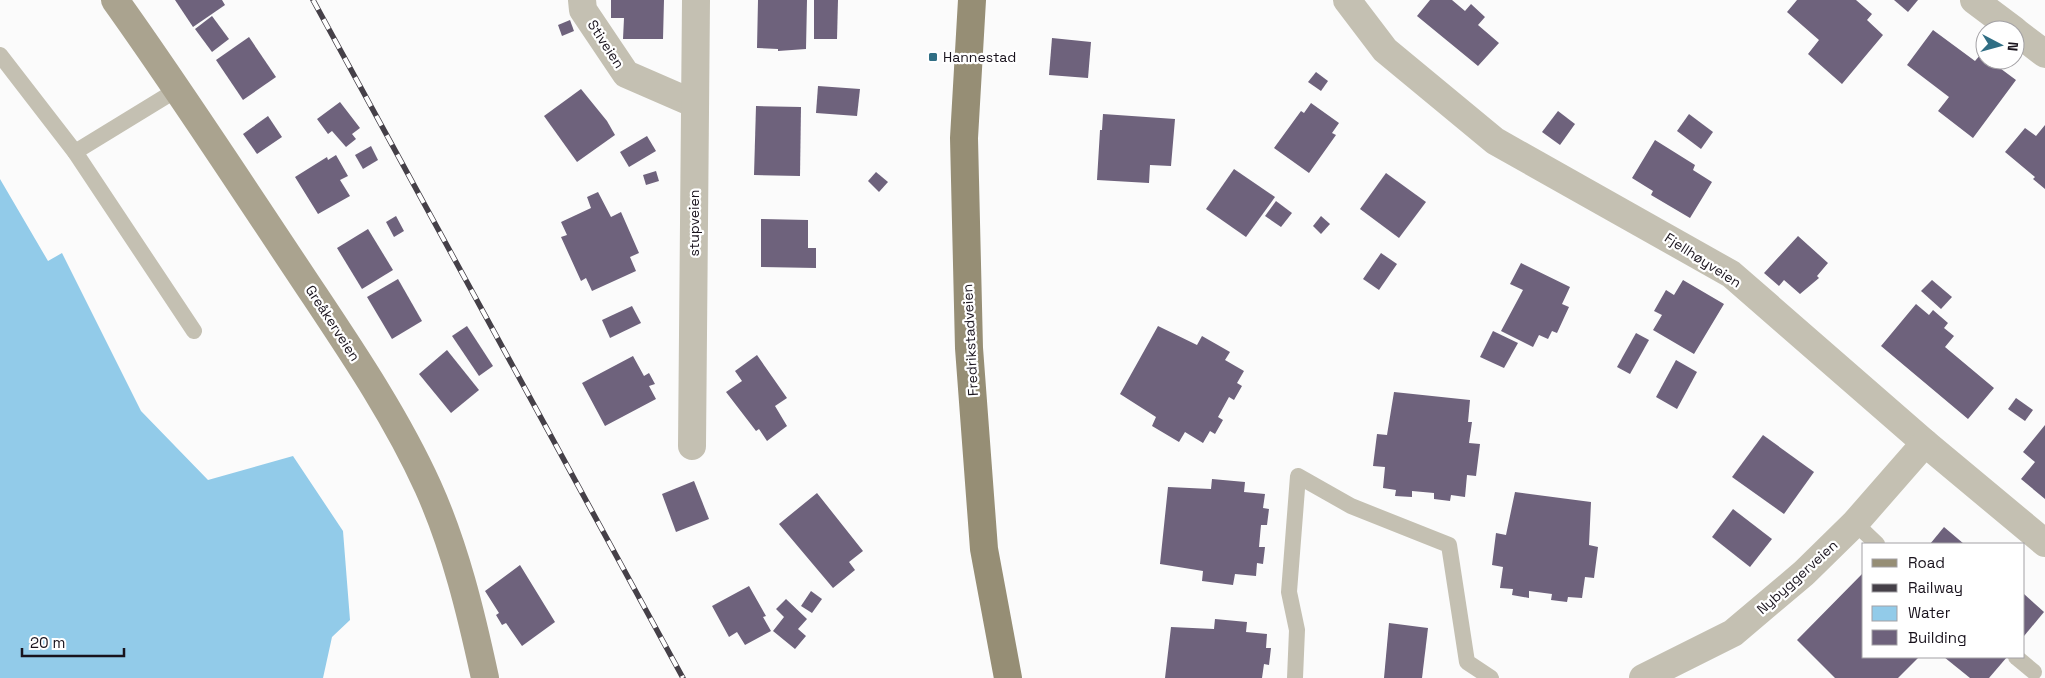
<svg xmlns="http://www.w3.org/2000/svg" width="2045" height="678" font-family="'Space Grotesk',sans-serif">
	<style>
		.water { fill: #92cbe9 }
		.building { fill: #6e627c }
		.lines { fill: none; stroke-linecap: round; stroke-linejoin: round }
		.lane { stroke: #c4c0b2; stroke-width: 16 }
		.street { stroke: #c4c0b2; stroke-width: 28 }
		.secondary { stroke: #aaa38f; stroke-width: 28 }
		.primary { stroke: #968e75; stroke-width: 28 }
		.rail-casing { stroke: #454048; stroke-width: 5.5 }
		.rail { stroke: #fff; stroke-width: 4; stroke-dasharray: 11; stroke-linecap: butt }
		.poi-dot { fill: #306e84; stroke: #fff; stroke-width: 2 }
		.labels { text-anchor: middle; dominant-baseline: central; stroke-width: 4.5; stroke-linejoin: round; paint-order: stroke }
		.street-label { font-size: 14px; fill: #19131d; stroke: #fff }
		.poi-label { font-size: 14px; fill: #19131d; stroke: #fff; text-anchor: start }
	</style>
	<rect width="100%" height="100%" fill="#fbfbfb"/>
	<polygon class="water" points="0,179 48,261 62,253 141,411 208,480 293,456 343,531 350,620 332,637 323,678 0,678"/>
	<g class="building">
		<polygon points="175,0 222,0 225,5 193,27"/>
		<polygon points="611,0 664,0 663,39 623,39 624,18 611,18"/>
		<polygon points="758,0 807,0 806,49 778,51 778,49 757,48"/>
		<polygon points="814,0 838,0 837,39 814,39"/>
		<polygon points="1430,0 1452,0 1465,11 1471,4 1485,17 1478,25 1499,43 1478,66 1417,16"/>
		<polygon points="1797,0 1856,0 1872,14 1867,20 1883,35 1842,84 1808,54 1819,40 1787,12"/>
		<polygon points="1894,0 1918,0 1908,12"/>
		<polygon points="212,16 229,39 212,52 195,29"/>
		<polygon points="570,20 574,31 562,36 558,25"/>
		<polygon points="1933,30 1975,61 1981,54 1985,60 1989,60 2016,80 1973,138 1938,111 1949,97 1907,65"/>
		<polygon points="249,37 276,77 243,100 216,60"/>
		<polygon points="1052,38 1091,42 1088,78 1049,75"/>
		<polygon points="1316,72 1328,81 1321,91 1308,82"/>
		<polygon points="818,86 860,89 857,116 816,113"/>
		<polygon points="581,89 607,121 615,135 577,162 544,116"/>
		<polygon points="340,102 360,128 352,134 356,139 346,147 332,131 328,134 317,119"/>
		<polygon points="1311,103 1339,123 1332,133 1336,135 1309,173 1274,148 1301,111 1304,113"/>
		<polygon points="756,106 801,107 800,176 754,175"/>
		<polygon points="1558,111 1575,124 1560,145 1542,132"/>
		<polygon points="1103,114 1175,119 1171,166 1150,165 1149,183 1097,180 1100,130 1102,130"/>
		<polygon points="1689,114 1713,132 1701,149 1677,131"/>
		<polygon points="268,116 282,137 257,154 243,134"/>
		<polygon points="2045,125 2045,189 2033,179 2035,177 2005,152 2025,128 2036,136"/>
		<polygon points="647,136 656,151 629,167 620,152"/>
		<polygon points="1655,140 1695,165 1693,170 1712,182 1690,218 1651,195 1653,191 1632,178"/>
		<polygon points="371,146 378,160 363,169 355,155"/>
		<polygon points="336,155 348,176 340,180 350,196 318,214 295,177 327,157 328,160"/>
		<polygon points="1234,169 1275,197 1246,237 1206,209"/>
		<polygon points="656,171 659,181 646,185 643,175"/>
		<polygon points="876,172 888,182 879,192 868,181"/>
		<polygon points="1386,173 1426,202 1399,238 1360,209"/>
		<polygon points="598,192 611,217 621,212 639,253 630,257 636,271 592,291 586,278 581,281 561,237 567,235 561,222 591,208 587,197"/>
		<polygon points="1276,201 1292,213 1281,227 1265,216"/>
		<polygon points="396,216 404,231 394,237 386,222"/>
		<polygon points="1321,216 1330,224 1321,234 1313,226"/>
		<polygon points="761,219 808,220 808,248 816,248 816,268 761,267"/>
		<polygon points="368,229 393,270 362,289 337,248"/>
		<polygon points="1798,236 1828,263 1817,276 1819,278 1800,294 1784,280 1779,286 1764,273"/>
		<polygon points="1381,253 1397,264 1379,290 1363,279"/>
		<polygon points="1521,263 1570,287 1562,304 1569,307 1557,333 1552,331 1548,339 1539,335 1533,347 1501,331 1523,290 1510,284"/>
		<polygon points="398,279 422,321 392,339 367,297"/>
		<polygon points="1683,280 1724,304 1694,354 1653,330 1662,315 1654,311 1666,290 1674,295"/>
		<polygon points="1932,280 1952,297 1941,309 1921,291"/>
		<polygon points="1916,304 1929,315 1933,310 1948,323 1944,328 1954,336 1945,347 1994,388 1968,419 1881,346"/>
		<polygon points="632,306 641,323 610,338 602,320"/>
		<polygon points="467,326 493,366 479,376 452,336"/>
		<polygon points="1158,326 1197,345 1202,336 1230,352 1225,360 1244,371 1237,383 1242,386 1234,400 1229,397 1218,417 1223,420 1215,434 1210,431 1203,443 1185,432 1179,442 1152,426 1156,417 1120,394"/>
		<polygon points="1493,331 1518,343 1504,368 1480,357"/>
		<polygon points="1636,333 1649,340 1630,374 1617,367"/>
		<polygon points="447,350 479,390 451,413 419,374"/>
		<polygon points="757,355 787,398 775,406 787,426 767,441 759,429 756,431 726,392 742,381 735,371"/>
		<polygon points="633,356 644,376 649,373 655,384 649,386 656,399 605,426 582,383"/>
		<polygon points="1676,360 1697,372 1677,409 1656,397"/>
		<polygon points="1394,392 1470,400 1468,422 1472,422 1469,443 1480,444 1476,476 1467,475 1465,497 1451,495 1450,501 1434,499 1434,493 1412,491 1412,497 1395,496 1396,490 1383,488 1385,467 1373,466 1377,434 1387,435"/>
		<polygon points="2016,398 2033,410 2025,421 2008,409"/>
		<polygon points="2045,425 2045,499 2021,479 2035,462 2023,452"/>
		<polygon points="1763,435 1814,472 1784,514 1732,477"/>
		<polygon points="1212,479 1245,482 1244,492 1265,494 1263,508 1269,509 1267,525 1261,525 1259,547 1265,547 1263,564 1257,563 1256,576 1235,574 1233,585 1202,581 1203,571 1160,564 1168,487 1211,489"/>
		<polygon points="694,481 709,519 676,532 662,494"/>
		<polygon points="1515,492 1591,502 1589,545 1598,547 1594,578 1585,577 1582,598 1568,597 1567,602 1551,600 1552,594 1529,591 1529,598 1512,595 1513,589 1500,588 1503,567 1492,565 1496,533 1506,535"/>
		<polygon points="817,493 863,551 849,562 855,570 833,588 779,524"/>
		<polygon points="1733,509 1772,539 1750,567 1712,537"/>
		<polygon points="1944,527 1964,544 1930,544"/>
		<polygon points="520,565 555,622 522,646 506,623 502,625 496,615 499,613 485,591"/>
		<polygon points="1864,572 1864,657 1919,657 1898,678 1835,678 1797,640"/>
		<polygon points="749,586 766,616 763,617 771,631 745,645 737,632 729,637 712,606"/>
		<polygon points="811,591 822,599 812,613 801,606"/>
		<polygon points="2024,594 2044,612 2024,636"/>
		<polygon points="786,599 807,619 798,629 806,636 795,649 773,631 784,617 776,609"/>
		<polygon points="1215,619 1247,622 1246,632 1267,634 1266,648 1271,648 1269,665 1264,664 1262,678 1165,678 1171,627 1214,629"/>
		<polygon points="1389,623 1428,628 1422,678 1384,678"/>
		<polygon points="1944,657 2007,657 1989,678 1970,678"/>
	</g>
	<g class="lines">
		<g class="lane">
			<polyline points="0,55 75,152 194,331"/>
			<polyline points="75,152 178,89"/>
			<polyline points="1855,523 1877,544"/>
			<polyline points="2016,657 2034,672"/>
			<polyline points="1295,678 1297,630 1289,592 1298,476 1351,506 1449,545 1467,662 1491,678"/>
		</g>
		<g class="street">
			<polyline points="582,0 583,10 626,74 695,104"/>
			<polyline points="1347,0 1385,50 1495,141 1731,274 1925,443 2045,543"/>
			<polyline points="1974,0 2014,30"/>
			<polyline points="2015,31 2045,54"/>
			<polyline points="692,446 696,0"/>
			<polyline points="1643,678 1733,633 1804,573 1855,523 1925,443"/>
		</g>
		<path class="secondary" d="M115,0C178,88 237,179 297,269C344,340 393,410 428,487C455,547 471,613 485,678"/>
		<polyline class="primary" points="972,0 964,138 969,348 984,549 1008,678"/>
		<g class="rail-casing">
			<polyline id="rail" points="313,0 683,678"/>
		</g>
		<use href="#rail" class="rail"/>
	</g>
	<rect class="poi-dot" x="928" y="52" width="10" height="10" rx="2.5"/>
	<g class="labels">
		<g class="street-label">
			<text transform="translate(606 44) rotate(57)">Stiveien</text>
			<text transform="translate(694 223) rotate(-90)">stupveien</text>
			<text transform="translate(1703 260) rotate(33)">Fjellhøyveien</text>
			<text transform="translate(333 323) rotate(57)">Greåkerveien</text>
			<text transform="translate(970 340) rotate(-93)">Fredrikstadveien</text>
			<text transform="translate(1797 577) rotate(-42)">Nybyggerveien</text>
		</g>
		<g class="poi-label">
			<text x="943" y="57">Hannestad</text>
		</g>
	</g>
	<rect x="1862" y="543" width="162" height="115" fill="#ffffff" stroke="#a3a1a5"/>
	<rect x="1872" y="559" width="25" height="8" fill="#968e75" stroke="#a3a1a5"/>
	<text x="1908" y="568" font-size="15" fill="#19131d">Road</text>
	<rect x="1872" y="584" width="25" height="8" fill="#454048" stroke="#a3a1a5"/>
	<text x="1908" y="593" font-size="15" fill="#19131d">Railway</text>
	<rect x="1872" y="606" width="25" height="15" fill="#92cbe9" stroke="#a3a1a5"/>
	<text x="1908" y="618" font-size="15" fill="#19131d">Water</text>
	<rect x="1872" y="630" width="25" height="15" fill="#6e627c" stroke="#a3a1a5"/>
	<text x="1908" y="643" font-size="15" fill="#19131d">Building</text>
	<g transform="translate(2000 45) rotate(96)"><circle r="24" fill="#ffffff" stroke="#a3a1a5"/>
	<path d="M0-4L9 19L0 12L-9 19Z" fill="#306e84"/>
	<text y="-8" font-size="14" font-weight="bold" text-anchor="middle" fill="#19131d">N</text>
	</g>
	<path d="M22 648v8h102v-8" fill="none" stroke="#19131d" stroke-width="2.5"/>
	<text x="30" y="648" font-size="15" fill="#19131d" stroke="#ffffff" stroke-width="4" paint-order="stroke">20 m</text>
</svg>
